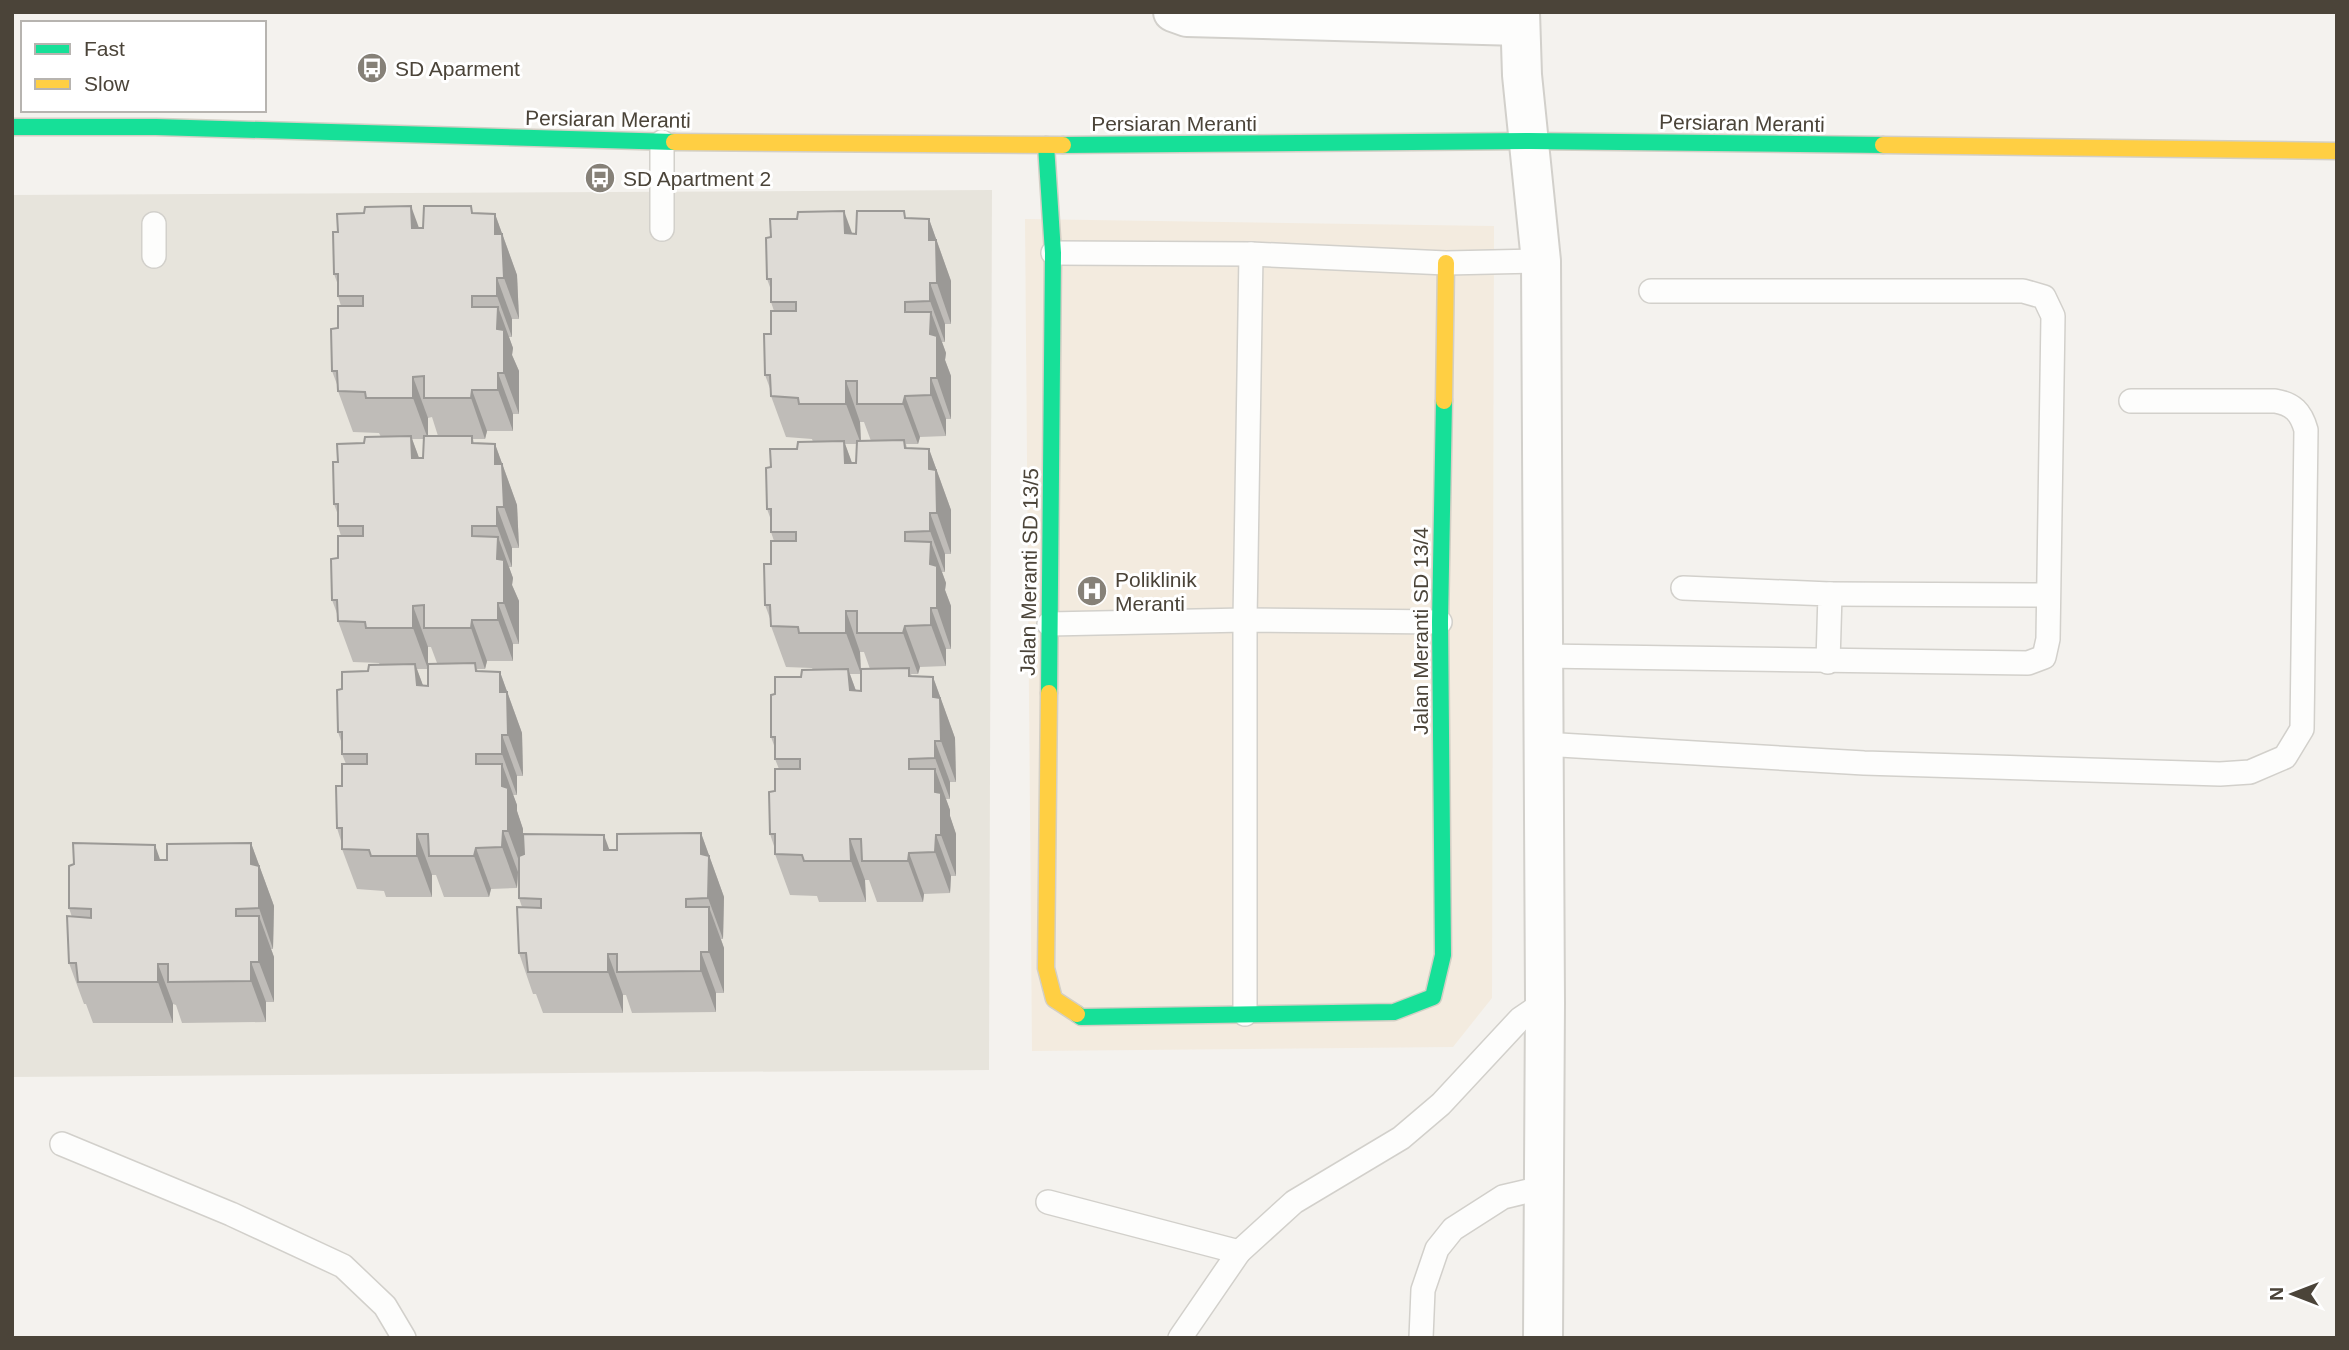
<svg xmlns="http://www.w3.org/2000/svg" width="2349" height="1350" font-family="Arial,sans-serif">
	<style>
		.residential { fill: #e7e4dc }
		.commercial { fill: #f3ebdf }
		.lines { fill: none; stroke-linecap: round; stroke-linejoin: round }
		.lane-casing { stroke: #d2d0cb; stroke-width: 26 }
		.street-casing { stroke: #d2d0cb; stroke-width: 42 }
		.fast-casing { stroke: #d3cfc5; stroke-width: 19 }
		.slow-casing { stroke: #d3cfc5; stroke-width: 19 }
		.lane { stroke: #fdfdfc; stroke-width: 23 }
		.street { stroke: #fdfdfc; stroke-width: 38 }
		.fast { stroke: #16e098; stroke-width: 16 }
		.slow { stroke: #ffcf43; stroke-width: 16 }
		.wall { fill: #bfbcb8; fill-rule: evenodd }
		.shaded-wall { fill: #9b9996 }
		.building { fill: #dedbd6; stroke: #9b9996; stroke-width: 2 }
		.labels { text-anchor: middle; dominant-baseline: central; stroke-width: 6; stroke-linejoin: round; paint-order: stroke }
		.poi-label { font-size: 21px; fill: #4b4439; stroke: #fff; text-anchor: start }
		.street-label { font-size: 21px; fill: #4b4439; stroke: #fff }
	</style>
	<rect width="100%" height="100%" fill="#f4f2ee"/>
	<polygon class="residential" points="992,190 989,1070 12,1077 12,195"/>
	<polygon class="commercial" points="1025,219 1494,226 1492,998 1453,1047 1032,1051"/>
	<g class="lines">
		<g class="lane-casing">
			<g id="lane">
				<polyline points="662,142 662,229"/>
				<polyline points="154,224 154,256"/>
				<polyline points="1053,253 1251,254 1446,263 1541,261"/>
				<polyline points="1683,588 1830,594 1828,662"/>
				<polyline points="1830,594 2048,595"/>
				<polyline points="1049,624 1245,620 1440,622"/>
				<polyline points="1543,656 2028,663 2044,657 2048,639 2053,316 2044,297 2023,291 1651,291"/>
				<path d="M1543,744L1864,763L2220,774L2250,772L2285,757L2302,729L2306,430C2301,412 2293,404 2275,401H2131"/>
				<polyline points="1245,1014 1245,620 1251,254"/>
				<polyline points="62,1144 231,1214 343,1266 385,1306 404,1338"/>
				<polyline points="1048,1202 1239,1252"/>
				<polyline points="1180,1338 1239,1252 1294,1202 1401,1138 1441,1104 1520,1019 1545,1002"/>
				<polyline points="1421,1338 1423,1290 1437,1249 1453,1229 1503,1197 1545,1187"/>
			</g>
		</g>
		<g class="street-casing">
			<g id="street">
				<polyline points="1173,12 1187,17 1520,26"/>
				<polyline points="1520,12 1522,75 1541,261 1545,1002 1543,1338"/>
			</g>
		</g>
		<g class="fast-casing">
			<g id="fast">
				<polyline points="12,127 156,127 674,142"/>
				<polyline points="1046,145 1053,253 1049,693"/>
				<polyline points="1063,145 1529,141 1883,145"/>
				<polyline points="1077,1014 1081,1017 1394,1012 1433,997 1443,955 1440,622 1444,401"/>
			</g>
		</g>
		<g class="slow-casing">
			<g id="slow">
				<polyline points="674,142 1063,145"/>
				<polyline points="1883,145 2337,151"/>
				<polyline points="1444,401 1446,263"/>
				<polyline points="1049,693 1046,968 1054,999 1077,1014"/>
			</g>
		</g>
		<use href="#lane" class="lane"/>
		<use href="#street" class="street"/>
		<use href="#fast" class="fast"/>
		<use href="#slow" class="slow"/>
	</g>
	<g class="wall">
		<path d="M474,213L495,214L517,275L519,319H512V337H509L513,348L512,355L519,371V414H513V431H487L485,439H473L474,443L495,444L517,505L519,548H512V567H509L513,578L512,585L519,601V644H513V661H487L485,669H477L478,671L500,672L522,733L523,776H517V795H513L517,805V811L523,829V854L617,850L701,833L724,897L723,939H721L724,948V993H716V1012L632,1013L626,995H623V1013H543L536,994H533L519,953L522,907L519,898V872H518L517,888L491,889L489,897H444L436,875H432V897H386L384,891L357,889L342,849V844L337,828L346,764L342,754V744L338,732L342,689L380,665L379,663L353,662L338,621V616L332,600L341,536L338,526V515L334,504L338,462L364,443L381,437L379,433L353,432L338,391V387L332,371L341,306L338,296V285L334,274L419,228H423ZM432,417L438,436H428V418ZM412,439H424L423,458H419ZM428,647H431L437,663L428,667ZM417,669H428V686H423Z"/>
		<path d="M907,218L929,219L951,281V324H945V342H942L946,353L945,360L951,376V419H946V436L920,437L918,444H906L907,448L929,449L951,510V554H945V572H942L946,583L945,590L951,606V649H946V666L920,667L918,674H911L912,676L933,677L955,738L956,782H950V799H946L950,810V816L956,834V876H951L950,893L924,894L923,902H877L869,880H865L866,902H819L817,896L790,895L775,854V849L770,834L779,769L775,759V748L771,737L775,694L813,670L812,668L786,667L771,626V621L765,605L774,541L771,532V520L767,509L771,467L797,449L813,442L812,439L786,437L771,396V391L765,375L774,311L771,302V290L767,279L852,233L856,234ZM860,422H864L871,441H861ZM845,444H857L856,463H852ZM860,652H864L870,669L861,673ZM850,674H861V691H856Z"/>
		<polygon points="251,843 274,906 273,949 271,949 274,957 274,1002 266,1002 266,1022 182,1023 176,1005 173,1004 173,1023 93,1023 86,1004 84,1004 69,963 72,917 69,908 160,860 167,860"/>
	</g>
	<g class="shaded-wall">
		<polygon points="411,206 426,247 412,228"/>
		<polygon points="844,211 859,252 845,233"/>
		<polygon points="495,214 517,275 519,319 504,278 495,234"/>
		<polygon points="929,219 951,281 951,324 937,283 929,240"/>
		<polygon points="497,278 512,319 512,337 497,296"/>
		<polygon points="930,283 945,324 945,342 930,301"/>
		<polygon points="498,307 513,348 512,355 519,371 519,414 504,373 497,329"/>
		<polygon points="931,312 946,353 945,360 951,376 951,419 937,378 930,334"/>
		<polygon points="498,373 513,414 513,431 498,390"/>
		<polygon points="413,377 428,418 428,439 413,398"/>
		<polygon points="931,378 946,419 946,436 931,395"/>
		<polygon points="846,381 860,422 861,444 846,404"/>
		<polygon points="472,390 487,431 485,439 471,398"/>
		<polygon points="905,396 920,437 918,444 903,404"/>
		<polygon points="411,436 426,477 412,458"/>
		<polygon points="844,441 859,482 845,463"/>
		<polygon points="495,444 517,505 519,548 504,507 495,464"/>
		<polygon points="929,449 951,510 951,554 937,513 929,469"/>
		<polygon points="497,507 512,548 512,567 497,526"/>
		<polygon points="930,513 945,554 945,572 930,531"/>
		<polygon points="498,537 513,578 512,585 519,601 519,644 504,603 497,559"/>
		<polygon points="931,542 946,583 945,590 951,606 951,649 937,608 930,564"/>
		<polygon points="498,603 513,644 513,661 498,620"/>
		<polygon points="413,606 428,647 428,669 413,628"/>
		<polygon points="931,608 946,649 946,666 931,625"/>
		<polygon points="846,611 860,652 861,674 846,633"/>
		<polygon points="472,620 487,661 485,669 471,628"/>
		<polygon points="905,626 920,667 918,674 903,633"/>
		<polygon points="415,664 430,704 417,685"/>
		<polygon points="848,669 863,710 850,690"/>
		<polygon points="500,672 522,733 523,776 508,735 500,692"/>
		<polygon points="933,677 955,738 956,782 941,741 933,697"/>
		<polygon points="502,735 517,776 517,795 502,754"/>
		<polygon points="935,741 950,782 950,799 935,758"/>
		<polygon points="502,764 517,805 517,811 523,829 523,872 508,831 502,786"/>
		<polygon points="935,769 950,810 950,816 956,834 956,876 941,835 935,792"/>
		<polygon points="503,831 518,872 517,888 502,847"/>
		<polygon points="701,833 724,897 723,939 708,898 701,854"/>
		<polygon points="417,834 432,875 432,897 417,856"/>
		<polygon points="604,835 619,876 604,850"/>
		<polygon points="936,835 951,876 950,893 935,852"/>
		<polygon points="850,839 865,880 866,902 851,861"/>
		<polygon points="251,843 274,906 273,949 259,908 251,864"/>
		<polygon points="155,845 169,885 155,860"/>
		<polygon points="476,848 491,889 489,897 474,856"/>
		<polygon points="909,853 924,894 923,902 908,861"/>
		<polygon points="709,907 724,948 724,993 709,952"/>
		<polygon points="259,916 274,957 274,1002 259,962"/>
		<polygon points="701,952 716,993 716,1012 701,971"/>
		<polygon points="608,954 623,995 623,1013 608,972"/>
		<polygon points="251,962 266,1002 266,1022 251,981"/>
		<polygon points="158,964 173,1004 173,1023 158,982"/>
	</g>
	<g class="building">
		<polygon points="411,206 412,228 423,228 424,206 471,206 472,213 495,214 495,234 502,234 504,278 497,278 497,296 472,296 472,307 498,307 497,329 504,330 504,373 498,373 498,390 472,390 471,398 424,398 424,376 413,377 413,398 366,398 365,392 338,391 337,371 332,371 331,329 338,328 338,306 363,306 363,296 338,296 338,274 334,274 333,232 338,232 337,214 364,213 365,207"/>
		<polygon points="844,211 845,233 856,234 857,211 904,211 905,218 929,219 929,240 936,240 937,283 930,283 930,301 905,302 905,312 931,312 930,334 937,336 937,378 931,378 931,395 905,396 903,404 857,404 857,381 846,381 846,404 799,404 798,398 771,396 770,375 765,375 764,334 771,334 771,311 796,311 796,302 771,302 771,279 767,279 766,238 771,237 770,219 797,219 798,212"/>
		<polygon points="411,436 412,458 423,458 424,436 472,436 472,443 495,444 495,464 502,464 504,507 497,507 497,526 472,526 472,536 498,537 497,559 504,560 504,603 498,603 498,620 472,620 471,628 424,628 424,605 413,606 413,628 366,628 365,622 338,621 337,600 332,600 331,559 338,558 338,536 363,536 363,526 338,526 338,504 334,504 333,462 338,462 337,444 364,443 365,437"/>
		<polygon points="904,440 905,448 929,449 929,469 936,470 937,513 930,513 930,531 905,532 905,541 931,542 930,564 937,566 937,608 931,608 931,625 905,626 903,633 857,633 857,611 846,611 846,633 799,633 798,627 771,626 770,605 765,605 764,564 771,564 771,541 796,541 796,532 771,532 771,509 767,509 766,468 771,467 770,449 797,449 798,442 844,441 845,463 856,463 857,441"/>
		<polygon points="475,663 476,671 500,672 500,692 507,692 508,735 502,735 502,754 476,754 476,764 502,764 502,786 508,788 508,831 503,831 502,847 476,848 474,856 429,856 428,834 417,834 417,856 371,856 369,850 342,849 342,828 337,828 336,786 342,786 342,764 367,764 367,754 342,754 342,732 338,732 337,690 342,689 342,672 368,671 369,665 415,664 417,685 428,686 428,664"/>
		<polygon points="909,668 909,676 933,677 933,697 940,698 941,741 935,741 935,758 909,759 909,769 935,769 935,792 941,793 941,835 936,835 935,852 909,853 908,861 862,861 861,839 850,839 851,861 804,861 802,855 775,854 775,834 770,834 769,792 775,791 775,769 800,769 800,759 775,759 775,737 771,737 771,695 775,694 775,677 801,677 802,670 848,669 850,690 861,691 861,669"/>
		<polygon points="701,833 701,854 709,856 708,898 686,899 686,907 709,907 709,952 701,952 701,971 617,972 617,954 608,954 608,972 528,972 526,953 519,953 517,907 541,908 541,899 519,898 519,856 524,854 523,834 604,835 604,850 617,850 617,834"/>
		<polygon points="73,843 155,845 155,860 167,860 167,844 251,843 251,864 259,866 259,908 236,909 236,916 259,916 259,962 251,962 251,981 168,982 168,964 158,964 158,982 78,982 76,963 69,963 67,916 91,918 91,909 69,908 69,866 74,864"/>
	</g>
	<defs>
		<g id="bus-disc" transform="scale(1.575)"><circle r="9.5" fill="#868178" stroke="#fff"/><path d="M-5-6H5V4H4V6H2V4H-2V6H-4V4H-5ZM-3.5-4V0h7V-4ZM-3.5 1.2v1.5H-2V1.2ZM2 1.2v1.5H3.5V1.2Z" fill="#fff"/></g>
		<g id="hospital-disc" transform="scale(1.575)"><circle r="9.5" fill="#868178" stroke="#fff"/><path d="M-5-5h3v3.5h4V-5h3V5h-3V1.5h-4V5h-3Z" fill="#fff"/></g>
	</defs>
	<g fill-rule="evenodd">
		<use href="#bus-disc" x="372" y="68"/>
		<use href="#bus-disc" x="600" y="178"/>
		<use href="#hospital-disc" x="1092" y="591"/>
	</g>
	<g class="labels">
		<g class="poi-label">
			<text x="395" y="68">SD Aparment</text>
			<text x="623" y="178">SD Apartment 2</text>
			<text x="1115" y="579">Poliklinik<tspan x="1115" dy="24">Meranti</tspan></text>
		</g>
		<g class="street-label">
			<text transform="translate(608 119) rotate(1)">Persiaran Meranti</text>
			<text x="1174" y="123">Persiaran Meranti</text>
			<text transform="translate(1742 123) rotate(1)">Persiaran Meranti</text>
			<text transform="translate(1029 572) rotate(-89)">Jalan Meranti SD 13/5</text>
			<text transform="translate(1420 631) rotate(-90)">Jalan Meranti SD 13/4</text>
		</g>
	</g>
	<rect width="2349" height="1350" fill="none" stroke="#4b4439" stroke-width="28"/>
	<rect x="21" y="21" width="245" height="91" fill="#ffffff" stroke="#b7b4b0" stroke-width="2"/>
	<rect x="35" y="44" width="35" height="10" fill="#16e098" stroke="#b7b4b0" stroke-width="2"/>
	<text x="84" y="56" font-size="21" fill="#4b4439">Fast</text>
	<rect x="35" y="79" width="35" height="10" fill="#ffcf43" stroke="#b7b4b0" stroke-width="2"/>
	<text x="84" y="91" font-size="21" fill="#4b4439">Slow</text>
	<g transform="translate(2293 1294) rotate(270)" stroke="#ffffff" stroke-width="5" paint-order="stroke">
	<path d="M0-5L12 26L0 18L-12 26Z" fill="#4b4439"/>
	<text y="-10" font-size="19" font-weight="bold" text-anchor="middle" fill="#4b4439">N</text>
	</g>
</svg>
